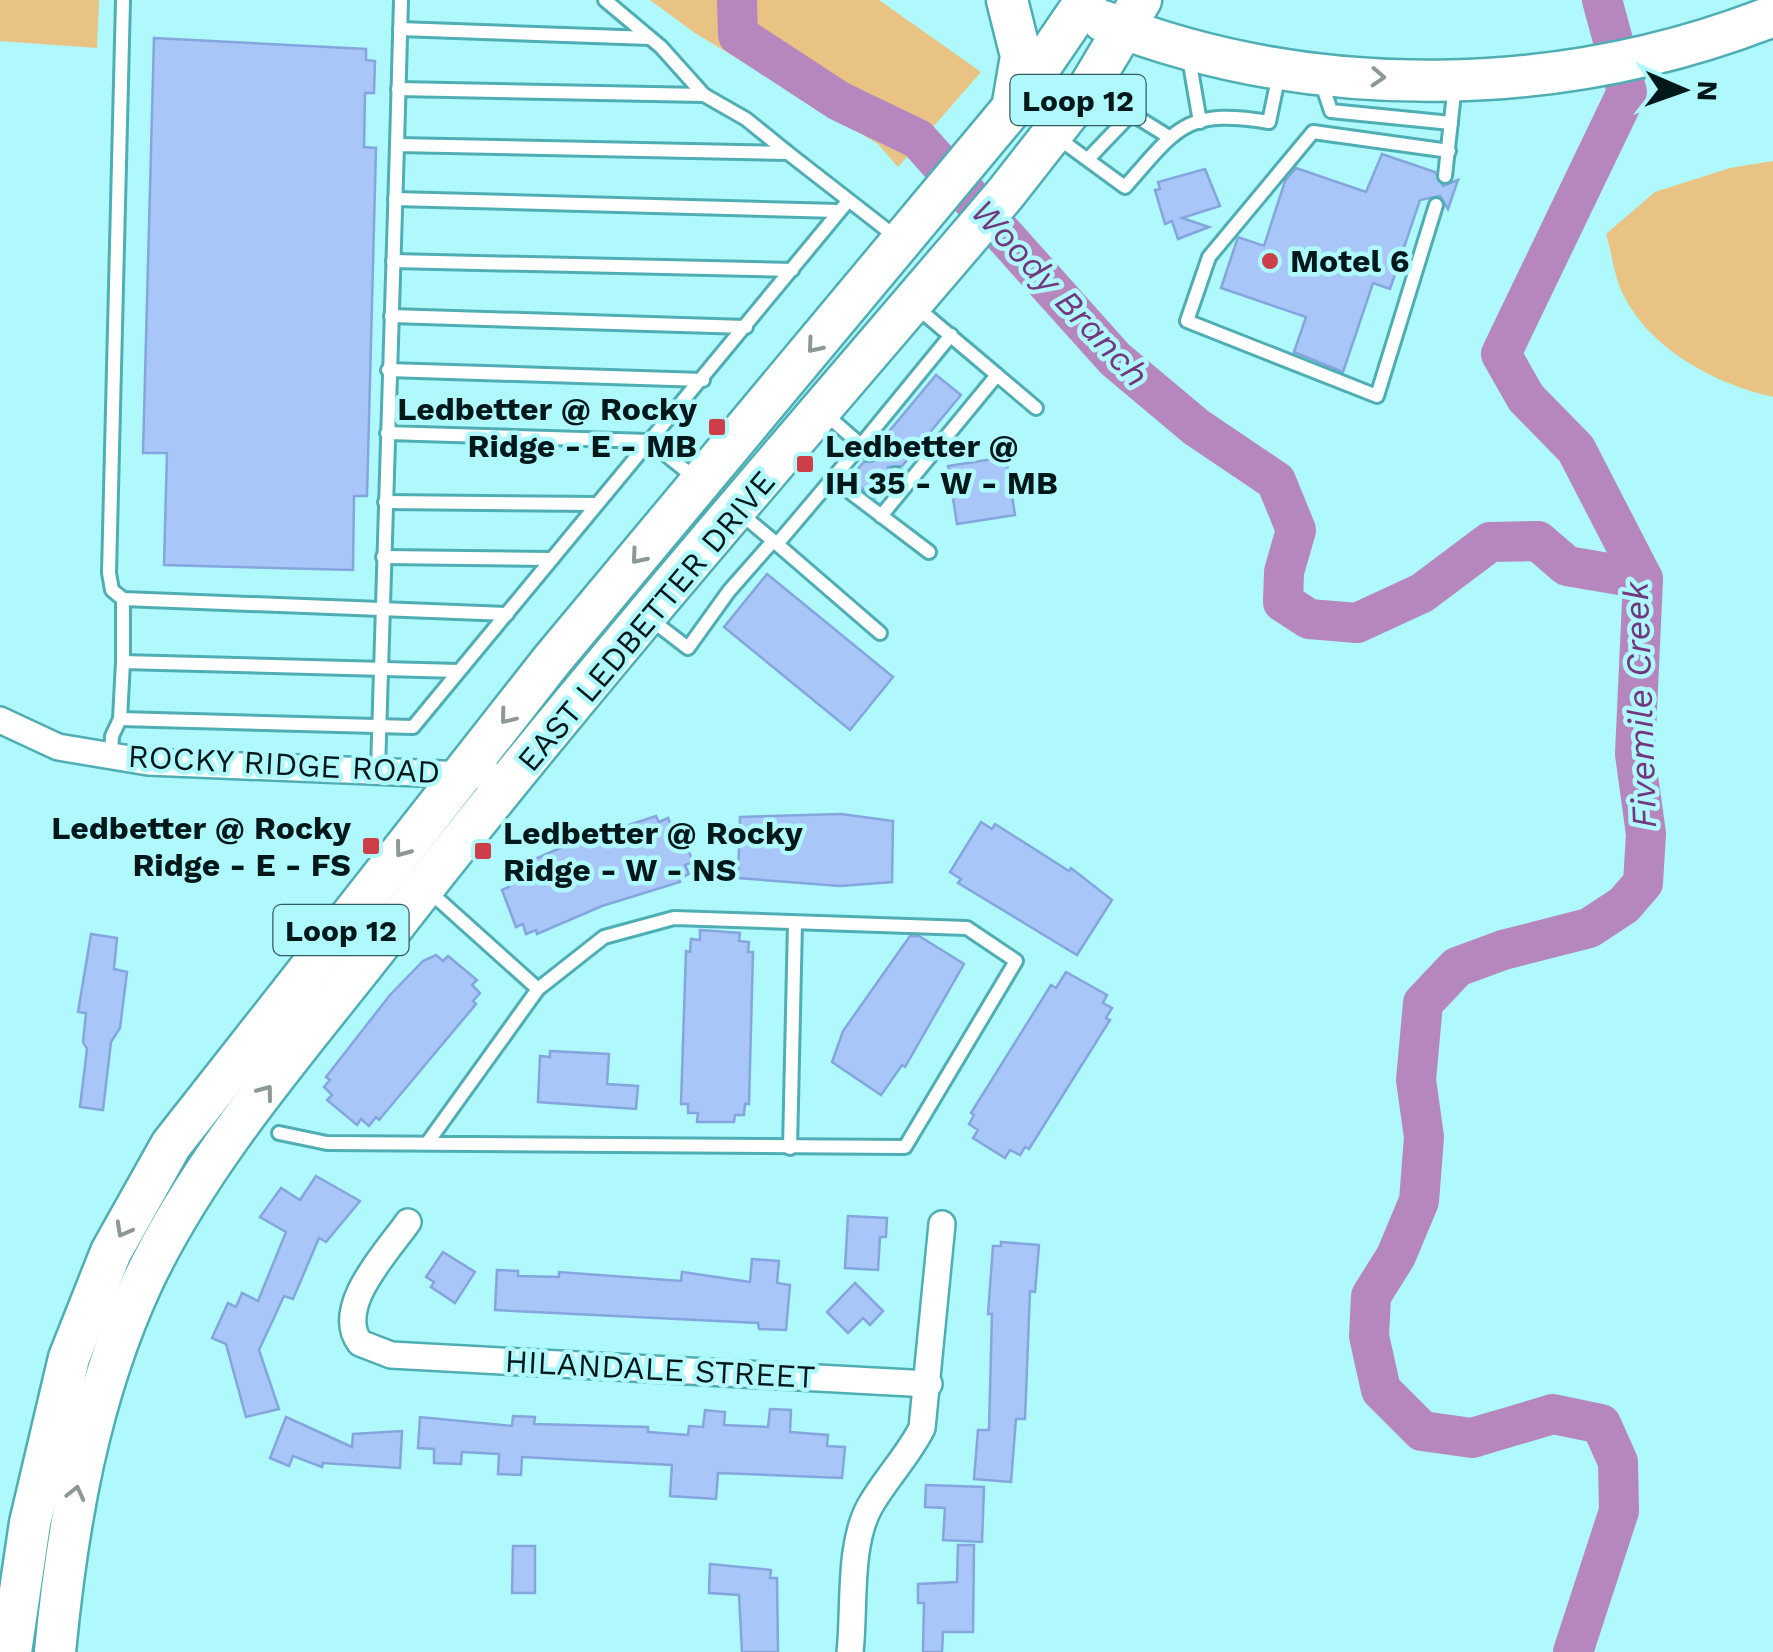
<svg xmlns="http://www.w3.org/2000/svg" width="1773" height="1652" font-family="'Work Sans',sans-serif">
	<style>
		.green { fill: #e8c383 }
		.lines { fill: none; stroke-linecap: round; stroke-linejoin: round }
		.river { stroke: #b686bf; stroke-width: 40 }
		.building { fill: #a9c6f9; stroke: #84a5dd; stroke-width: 2.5 }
		.service-casing { stroke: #4eaeb4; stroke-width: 18 }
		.minor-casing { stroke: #4eaeb4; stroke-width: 30 }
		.primary-casing { stroke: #4eaeb4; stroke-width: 45 }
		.service { stroke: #fff; stroke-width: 12 }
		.minor { stroke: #fff; stroke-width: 25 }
		.primary { stroke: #fff; stroke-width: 40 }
		.oneway { stroke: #8c9798 }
		.poi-dot { fill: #ce3e49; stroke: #aff8fc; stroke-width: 4 }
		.labels { text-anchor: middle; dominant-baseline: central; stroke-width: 9; stroke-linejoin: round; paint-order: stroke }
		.shield { fill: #aff8fc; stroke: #345b5e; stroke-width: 2.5 }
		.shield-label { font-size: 30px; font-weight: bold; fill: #00181a }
		.poi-label { font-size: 32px; font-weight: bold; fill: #00181a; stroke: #aff8fc; text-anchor: start }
		.street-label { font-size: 32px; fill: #00181a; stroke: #aff8fc }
		.water-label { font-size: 35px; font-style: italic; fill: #72377e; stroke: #aff8fc }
	</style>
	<rect width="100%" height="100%" fill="#aff8fc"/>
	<g class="green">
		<polygon points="0,0 99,0 97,48 0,41"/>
		<polygon points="650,0 879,0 981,72 898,167 878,144 695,33"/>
		<path d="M1773,161V397C1716,384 1650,350 1623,294C1614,276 1612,253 1606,234L1655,192L1730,168Z"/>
	</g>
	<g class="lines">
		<g class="river">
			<polyline points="737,0 738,35 839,101 918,139 1115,359 1196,427 1276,481 1296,530 1284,572 1283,602 1309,619 1357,623 1422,593 1490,542 1538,541 1567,566 1643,579"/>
			<polyline points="1573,1652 1619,1511 1618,1462 1601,1424 1553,1414 1472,1438 1422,1431 1381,1390 1369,1336 1371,1296 1396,1256 1419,1201 1424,1137 1416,1080 1423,1003 1457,967 1503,950 1589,928 1624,905 1643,883 1646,834 1635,754 1643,579 1576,449 1526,398 1501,354 1627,92 1602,0"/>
		</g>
	</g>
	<g class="building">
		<polygon points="154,38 366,49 366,60 375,61 374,93 365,93 364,147 376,148 367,496 354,496 353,570 164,565 167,453 143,453"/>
		<polygon points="1382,154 1435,172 1443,186 1458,180 1448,209 1440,196 1420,200 1390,289 1373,283 1343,372 1294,352 1306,317 1221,288 1238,237 1264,246 1285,181 1296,168 1366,192"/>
		<polygon points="1205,169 1220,206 1182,218 1209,227 1178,239 1172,221 1165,224 1155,190 1160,189 1158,182"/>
		<polygon points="936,375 961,395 902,466 888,467 889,482 875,498 849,479 864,462 878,460 877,446"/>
		<polygon points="1006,457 1015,515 957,524 948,466"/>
		<polygon points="767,574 893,677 850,730 724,627"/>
		<polygon points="841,814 893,821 892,882 840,886 738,878 740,817"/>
		<polygon points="656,816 659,822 668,818 672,828 679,826 693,862 685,865 689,874 679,878 680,882 602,906 537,934 536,930 526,934 523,924 516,927 502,890 509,887 506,878 515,874 513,869 562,847"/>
		<polygon points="981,822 992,829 995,824 1069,871 1071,868 1112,900 1077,955 958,883 961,879 950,872"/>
		<polygon points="700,930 740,933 739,941 749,942 748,952 753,952 749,1104 745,1104 744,1115 735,1115 734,1122 697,1122 698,1113 688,1113 688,1104 681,1104 686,951 690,952 691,939 700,940"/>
		<polygon points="91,934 117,938 114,969 127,972 120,1028 111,1042 103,1110 80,1107 87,1049 83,1042 86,1013 78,1012"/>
		<polygon points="910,936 919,936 964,964 905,1067 902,1065 881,1095 832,1062 843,1031"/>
		<polygon points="436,955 443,961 448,956 477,980 472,985 480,993 473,1001 476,1004 379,1120 376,1117 369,1126 361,1119 357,1125 327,1100 332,1095 324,1087 330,1080 326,1077 390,995 423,961"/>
		<polygon points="1066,972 1107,995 1103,1003 1112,1008 1106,1018 1110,1020 1029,1149 1025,1147 1020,1155 1010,1150 1005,1158 973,1138 978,1130 969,1124 974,1115 971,1113 1051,985 1056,988"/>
		<polygon points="550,1051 609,1054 607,1084 638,1086 636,1109 538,1102 540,1056 550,1057"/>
		<polygon points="316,1176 360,1201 326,1242 319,1238 293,1299 284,1296 259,1350 279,1409 246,1417 226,1344 212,1338 228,1303 236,1307 242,1293 258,1301 286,1232 260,1217 281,1188 300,1200"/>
		<polygon points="848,1216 887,1218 886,1237 880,1237 878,1270 845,1268"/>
		<polygon points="1001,1242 1039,1245 1035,1292 1030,1291 1025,1419 1016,1419 1011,1482 974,1479 978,1430 989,1430 992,1314 988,1314 993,1246 1001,1246"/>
		<polygon points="443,1252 475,1272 455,1303 431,1287 434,1282 426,1277"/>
		<polygon points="752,1259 779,1261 777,1283 790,1285 786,1330 759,1329 758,1323 495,1310 497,1270 518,1271 518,1276 559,1277 559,1272 681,1281 682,1272 750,1282"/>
		<polygon points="855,1283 883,1311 870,1325 863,1318 848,1333 827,1312"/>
		<polygon points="770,1409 791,1410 790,1432 828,1435 827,1446 845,1447 842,1478 718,1473 716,1499 670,1496 672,1465 522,1457 521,1475 498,1474 499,1454 462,1452 461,1464 434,1463 434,1449 418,1448 420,1417 512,1426 513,1416 535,1417 534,1424 648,1427 648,1432 688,1435 689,1426 703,1427 705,1410 725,1412 724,1425 768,1427"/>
		<polygon points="286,1417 352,1447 353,1434 402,1431 400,1468 323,1463 322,1467 293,1456 289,1466 270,1458"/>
		<polygon points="926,1485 984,1487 982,1542 943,1540 945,1508 925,1507"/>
		<polygon points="958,1545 974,1545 973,1632 943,1632 942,1652 923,1652 924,1603 918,1603 918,1584 957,1582"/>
		<polygon points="513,1546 535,1546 535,1593 512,1593"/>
		<polygon points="710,1564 771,1570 770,1578 777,1578 778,1652 742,1652 739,1595 709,1593"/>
	</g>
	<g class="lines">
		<g class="service-casing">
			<g id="service">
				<polyline points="123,0 109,573 112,590 123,599 123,662"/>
				<polyline points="605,0 661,47 704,95 746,119 788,153"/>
				<polyline points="400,29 650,38"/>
				<polyline points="1189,58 1200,122"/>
				<polyline points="1321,81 1331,111 1451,123"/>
				<polyline points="398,89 704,95"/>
				<polyline points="1095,91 1169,137"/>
				<path d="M1058,138L1125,187C1177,128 1185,108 1269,122L1279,74"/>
				<polyline points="397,145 401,0"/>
				<polyline points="1088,159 1131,114"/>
				<polyline points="1445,176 1455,84"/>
				<polyline points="395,199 839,211"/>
				<polyline points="1436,205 1377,396 1187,321 1209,257 1313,132 1449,151"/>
				<polyline points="393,261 792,270"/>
				<polyline points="914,305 997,375"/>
				<polyline points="391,316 746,327"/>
				<polyline points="388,370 703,380"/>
				<polyline points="823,412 861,445 951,335"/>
				<polyline points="387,433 649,441 695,478"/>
				<polyline points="895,474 907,484"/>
				<polyline points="833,479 929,552"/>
				<polyline points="385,502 597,504"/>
				<polyline points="739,512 777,544 861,445 870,454"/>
				<polyline points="881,516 997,375 1036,408"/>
				<polyline points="777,544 880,633"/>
				<polyline points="383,557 552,559"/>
				<polyline points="123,599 507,614"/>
				<polyline points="649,618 688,648 729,591 773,541"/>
				<polyline points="120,719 413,727 848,201"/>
				<polyline points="111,756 112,736 120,719 123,662 459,671"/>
				<polyline points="378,770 397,145 788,153 896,237"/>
				<polyline points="430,892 538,989"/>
				<polyline points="279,1133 327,1143 905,1147 1016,961 967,928 674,918 604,937 538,989 428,1142"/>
				<polyline points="790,1148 795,923"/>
			</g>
		</g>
		<g class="minor-casing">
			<g id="minor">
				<polyline points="0,720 58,747 148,762 515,777"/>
				<path d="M408,1222C388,1251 333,1307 360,1343L391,1355L929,1384"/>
				<path d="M850,1652C855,1608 848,1545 870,1506C886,1478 908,1456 922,1428L942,1224"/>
			</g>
		</g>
		<g class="primary-casing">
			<g id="primary">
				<polyline points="1007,0 1021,56 1013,103"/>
				<path d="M1103,21C1316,104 1562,99 1773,16"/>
				<polyline points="11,1652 30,1523 69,1358 111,1252 171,1145 552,660 1013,107 1086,0"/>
				<path d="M55,1652C67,1526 89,1397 143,1281C204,1153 303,1043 389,932C585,680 799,436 1006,193L1089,87L1141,0"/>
			</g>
		</g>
		<use href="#service" class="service"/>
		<use href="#minor" class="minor"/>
		<use href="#primary" class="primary"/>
	</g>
	<defs><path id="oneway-chevron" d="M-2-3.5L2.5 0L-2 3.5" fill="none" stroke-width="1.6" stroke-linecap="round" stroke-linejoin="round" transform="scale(2.5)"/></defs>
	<g class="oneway">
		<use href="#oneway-chevron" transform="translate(1378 77) rotate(3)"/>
		<use href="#oneway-chevron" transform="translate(814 346) rotate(130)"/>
		<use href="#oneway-chevron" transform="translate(638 557) rotate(130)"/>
		<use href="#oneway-chevron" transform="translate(507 717) rotate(129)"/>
		<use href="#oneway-chevron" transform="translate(402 850) rotate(127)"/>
		<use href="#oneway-chevron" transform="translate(266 1092) rotate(-53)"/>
		<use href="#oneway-chevron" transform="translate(123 1230) rotate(119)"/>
		<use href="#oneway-chevron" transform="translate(76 1493) rotate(-76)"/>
	</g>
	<g class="poi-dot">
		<circle cx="1270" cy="261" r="10"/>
		<rect x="707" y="417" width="20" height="20" rx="5"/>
		<rect x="795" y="454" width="20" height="20" rx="5"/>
		<rect x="361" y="836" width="20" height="20" rx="5"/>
		<rect x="473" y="841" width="20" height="20" rx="5"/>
	</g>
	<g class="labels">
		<g class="shield">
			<rect x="1010.5" y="75" width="135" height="50" rx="8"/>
			<rect x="273.5" y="905" width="135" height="50" rx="8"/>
		</g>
		<g class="shield-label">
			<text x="1078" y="100">Loop 12</text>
			<text x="341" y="930">Loop 12</text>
		</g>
		<g class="poi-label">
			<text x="1290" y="261">Motel 6</text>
			<text x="697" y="409" text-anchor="end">Ledbetter @ Rocky<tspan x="697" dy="37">Ridge - E - MB</tspan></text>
			<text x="825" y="446">Ledbetter @<tspan x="825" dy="37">IH 35 - W - MB</tspan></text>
			<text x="351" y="828" text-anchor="end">Ledbetter @ Rocky<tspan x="351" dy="37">Ridge - E - FS</tspan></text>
			<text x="503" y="833">Ledbetter @ Rocky<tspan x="503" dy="37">Ridge - W - NS</tspan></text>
		</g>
		<g class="street-label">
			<text transform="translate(646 621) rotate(-50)">EAST LEDBETTER DRIVE</text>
			<text transform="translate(284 764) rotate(3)">ROCKY RIDGE ROAD</text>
			<text transform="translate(660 1369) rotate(3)">HILANDALE STREET</text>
		</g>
		<g class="water-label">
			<text transform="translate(1060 293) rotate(47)">Woody Branch</text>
			<text transform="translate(1640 705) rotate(-92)">Fivemile Creek</text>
		</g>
	</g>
	<g transform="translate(1683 90) rotate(92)" stroke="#aff8fc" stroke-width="8" paint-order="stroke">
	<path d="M0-8L18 38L0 25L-18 38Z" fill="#00181a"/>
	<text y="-15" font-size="28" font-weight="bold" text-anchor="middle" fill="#00181a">N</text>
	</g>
</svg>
